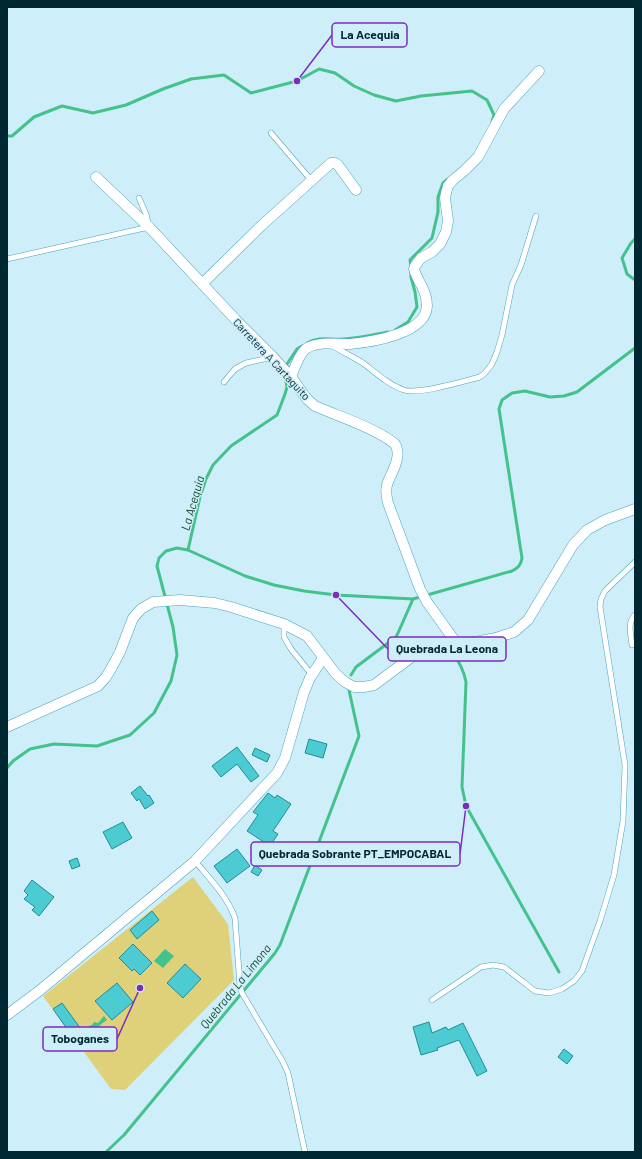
<svg xmlns="http://www.w3.org/2000/svg" width="642" height="1159" font-family="Barlow,sans-serif">
	<style>
		.green { fill: #ded17a }
		.water { fill: #44c28b }
		.lines { fill: none; stroke-linecap: round; stroke-linejoin: round }
		.stream { stroke: #44c28b; stroke-width: 3 }
		.building { fill: #4ccbd2; stroke: #1f8d94 }
		.lane-casing { stroke: #4aa3be; stroke-width: 6 }
		.street-casing { stroke: #4aa3be; stroke-width: 11 }
		.lane { stroke: #fff; stroke-width: 5 }
		.street { stroke: #fff; stroke-width: 10 }
		.labels { text-anchor: middle; dominant-baseline: central; stroke-width: 3; stroke-linejoin: round; paint-order: stroke }
		.street-label { font-size: 11px; fill: #002832; stroke: #ceeef9 }
		.water-label { font-size: 12px; font-style: italic; fill: #11452f; stroke: #ceeef9 }
		.leader { fill: none; stroke: #7b2cbf; stroke-width: 1.5 }
		.callout-dot { fill: #7b2cbf; stroke: #ceeef9; stroke-width: 1.5 }
		.callout { fill: #ceeef9; stroke: #7b2cbf; stroke-width: 1.5 }
		.callout-label { font-size: 12px; text-anchor: middle; font-weight: bold; fill: #002832 }
	</style>
	<rect width="100%" height="100%" fill="#ceeef9"/>
	<polygon class="green" points="193,877 228,924 234,980 125,1090 111,1089 43,996"/>
	<g class="water">
		<polygon points="165,949 174,956 163,968 154,961"/>
		<polygon points="104,1016 107,1020 100,1025 99,1028 96,1029 95,1033 92,1034 89,1032 88,1029 89,1026 92,1025 94,1022 98,1023"/>
	</g>
	<g class="lines">
		<g class="stream">
			<polyline points="7,136 12,136 34,117 62,106 93,113 126,105 163,89 191,79 224,75 251,93 297,81 319,69 335,73 354,86 374,95 396,101 421,96 472,91 487,100 494,115 492,122"/>
			<polyline points="635,239 631,243 622,258 627,274 635,280"/>
			<polyline points="411,266 410,260 432,238 438,212 438,197 443,183 448,179"/>
			<polyline points="395,330 408,322 417,307 415,292 411,277 411,272"/>
			<path d="M307,343C319,336 331,340 344,339C359,338 373,335 388,332"/>
			<polyline points="287,364 297,349 302,346"/>
			<polyline points="188,550 200,497 206,479 213,465 231,446 277,415 285,394 287,387 285,375"/>
			<path d="M452,651C458,661 464,670 466,682L462,787L466,806L559,972"/>
			<polyline points="351,675 356,667 396,637 398,633 413,599"/>
			<path d="M7,768L13,761L30,749L54,744L97,746L130,735L154,713L171,681L177,655L173,627L157,566L159,558L166,551L177,548L188,550L245,576L274,585L304,591L336,595L413,599L512,571C518,568 521,565 522,558L499,409L502,400L512,393L525,391L550,397L564,396L577,392L635,348"/>
			<polyline points="106,1152 124,1135 275,953 280,945 359,736 349,690"/>
		</g>
	</g>
	<g class="building">
		<polygon points="309,739 327,744 323,758 305,753"/>
		<polygon points="237,747 259,776 251,782 237,764 221,777 212,766"/>
		<polygon points="255,748 270,755 267,762 252,755"/>
		<polygon points="140,786 148,796 149,795 154,803 145,809 139,799 137,801 131,793"/>
		<polygon points="268,793 275,798 277,795 291,804 273,831 278,834 270,846 247,831 258,815 253,812"/>
		<polygon points="123,822 132,838 112,849 103,832"/>
		<polygon points="237,849 250,866 227,883 214,866"/>
		<polygon points="77,858 80,866 72,869 69,861"/>
		<polygon points="255,865 262,870 258,876 251,872"/>
		<polygon points="32,880 54,897 39,916 32,910 35,907 24,899 28,895 24,891"/>
		<polygon points="152,911 159,920 137,939 130,930"/>
		<polygon points="133,944 152,963 140,975 134,969 132,971 119,958"/>
		<polygon points="185,964 201,979 183,998 167,983"/>
		<polygon points="117,983 133,1002 112,1020 95,1001"/>
		<polygon points="62,1003 86,1036 77,1043 53,1009"/>
		<polygon points="429,1022 432,1033 446,1027 448,1030 463,1023 487,1071 477,1076 459,1040 437,1048 438,1050 421,1055 413,1027"/>
		<polygon points="564,1049 573,1056 567,1064 558,1057"/>
	</g>
	<g class="lines">
		<g class="lane-casing">
			<g id="lane">
				<polyline points="271,133 311,180"/>
				<polyline points="7,259 149,227 146,214 139,198"/>
				<path d="M331,345C341,351 353,357 363,363C376,373 389,385 404,390C419,395 464,381 480,377L485,373L492,364L497,352L502,335L512,285L521,265L536,216"/>
				<polyline points="224,382 235,369 246,363 273,357"/>
				<polyline points="284,624 284,637 291,649 312,675"/>
				<path d="M632,645C631,635 627,622 635,615"/>
				<path d="M195,861C210,879 227,896 235,918L240,986L242,993L283,1062L288,1073L305,1152"/>
				<polyline points="432,1000 481,967 493,965 504,967 535,991 549,993 562,989 574,981 582,971 600,921 614,875 623,821 625,765 600,607 601,599 605,591 635,562"/>
			</g>
		</g>
		<g class="street-casing">
			<g id="street">
				<path d="M96,177L149,227L236,320L273,357L291,377L307,399L315,406C338,416 364,424 385,437C388,439 393,442 395,444C398,448 398,455 397,459C393,478 382,481 388,503L420,589L427,602L457,644"/>
				<polyline points="202,284 261,226 331,163 335,163 338,165 356,190"/>
				<path d="M291,377C294,369 300,352 307,348C320,341 336,344 350,344C371,342 426,334 427,306C427,290 418,283 414,269L415,266L421,258L432,252L440,244L446,232L448,221L445,198L446,193L448,186L453,180L464,171L478,157L504,109L539,71"/>
				<polyline points="7,727 98,686 106,677 112,667 120,652 133,618 141,609 153,602 180,600 215,603 231,607 284,624 307,636 336,674 345,682 354,687 364,687 374,685 413,656 422,650 480,641 496,638 514,632 528,620 573,545 587,530 605,520 635,509"/>
				<polyline points="7,1015 39,991 195,861 277,773 285,758 304,692 310,678 323,658"/>
			</g>
		</g>
		<use href="#lane" class="lane"/>
		<use href="#street" class="street"/>
	</g>
	<g class="labels">
		<g class="street-label">
			<text transform="translate(272 359) rotate(47)">Carretera A Cartaguito</text>
		</g>
		<g class="water-label">
			<text transform="translate(192 503) rotate(-74)">La Acequia</text>
			<text transform="translate(235 986) rotate(-51)">Quebrada La Limona</text>
		</g>
	</g>
	<path class="leader" d="M297 81L332 35M336 595L388 649M466 806L460 854M140 988L117 1039"/>
	<g class="callout-dot">
		<circle cx="297" cy="81" r="4"/>
		<circle cx="336" cy="595" r="4"/>
		<circle cx="466" cy="806" r="4"/>
		<circle cx="140" cy="988" r="4"/>
	</g>
	<g class="callout">
		<rect x="332" y="23" width="75" height="24" rx="4"/>
		<rect x="388" y="637" width="118" height="24" rx="4"/>
		<rect x="251" y="842" width="209" height="24" rx="4"/>
		<rect x="43" y="1027" width="74" height="24" rx="4"/>
	</g>
	<g class="callout-label">
		<text x="370" y="39">La Acequia</text>
		<text x="447" y="653">Quebrada La Leona</text>
		<text x="355" y="858">Quebrada Sobrante PT_EMPOCABAL</text>
		<text x="80" y="1043">Toboganes</text>
	</g>
	<rect width="642" height="1159" fill="none" stroke="#002832" stroke-width="16"/>
</svg>
